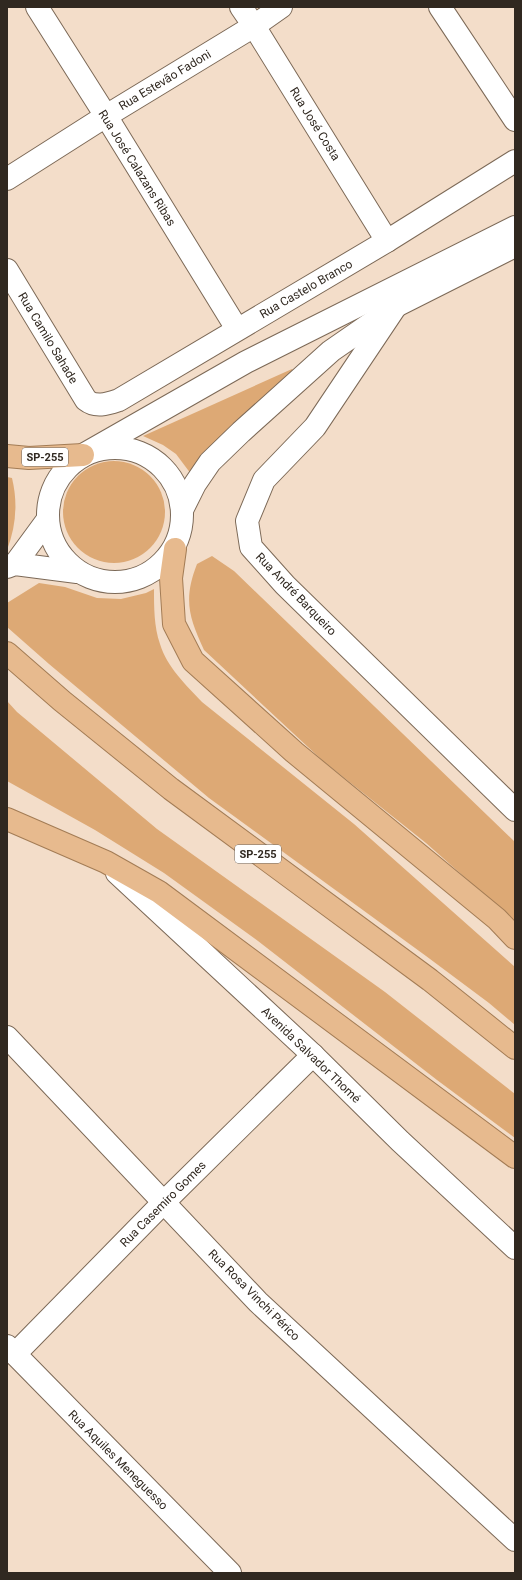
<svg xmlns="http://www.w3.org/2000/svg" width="522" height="1580" font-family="Roboto,sans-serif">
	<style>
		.green { fill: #dda975 }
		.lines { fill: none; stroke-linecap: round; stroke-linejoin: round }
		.minor-casing { stroke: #7c6957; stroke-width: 24 }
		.tertiary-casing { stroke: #7c6957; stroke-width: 24 }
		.secondary-casing { stroke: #7c6957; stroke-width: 24 }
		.trunk-casing { stroke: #a37c55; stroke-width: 24 }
		.minor { stroke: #fff; stroke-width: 22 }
		.tertiary { stroke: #fff; stroke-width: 22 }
		.secondary { stroke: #fff; stroke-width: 22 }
		.trunk { stroke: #e7ba8e; stroke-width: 22 }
		.labels { text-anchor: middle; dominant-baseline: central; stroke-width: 3; stroke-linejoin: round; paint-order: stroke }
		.shield { fill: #fff; stroke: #6e6863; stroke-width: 1 }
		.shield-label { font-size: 11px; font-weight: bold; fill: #302820 }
		.street-label { font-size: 12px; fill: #302820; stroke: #fff }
	</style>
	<rect width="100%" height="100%" fill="#f3ddc9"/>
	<g class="green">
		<polygon points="292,369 299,378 191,474 176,454 163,445 143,436"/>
		<circle cx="114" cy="512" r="51"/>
		<path d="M7,477L12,478C18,503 16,526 7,550Z"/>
		<path d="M212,556L234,571L515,842V922L426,843L323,761L204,650C189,617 183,600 197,564Z"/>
		<path d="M39,583L65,587L97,598L121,599L146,593L154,589C154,607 154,627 160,644C167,667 186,685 202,702L354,824L515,967V1025L489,1003L426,956L209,798L49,664L7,627V603Z"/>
		<polygon points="7,701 17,712 157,829 385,992 515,1094 515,1138 437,1080 258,941 164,873 95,830 7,781"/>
	</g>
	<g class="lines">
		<g class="minor-casing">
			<g id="minor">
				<polyline points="37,7 106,116 237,329"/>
				<polyline points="241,7 254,26 387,241"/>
				<polyline points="440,7 515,120"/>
				<polyline points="7,179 106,116 254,26 281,7"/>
				<path d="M7,270L86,400C96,408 107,404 119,400L387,241L515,161"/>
				<polyline points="117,873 313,1055 400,1141 515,1248"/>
				<polyline points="7,1037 258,1302 515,1540"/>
				<polyline points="15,1354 164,1202 313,1055"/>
			</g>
		</g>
		<g class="tertiary-casing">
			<g id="tertiary">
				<polyline points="396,306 315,427 264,480 247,521 251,547 285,585 515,810"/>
				<polyline points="7,1346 230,1573"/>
			</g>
		</g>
		<g class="secondary-casing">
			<g id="secondary">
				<circle cx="115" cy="515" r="67"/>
				<polyline points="83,455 246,362 515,227"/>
				<polyline points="182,510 195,484 210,462 241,432 331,351 396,306 515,246"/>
				<polyline points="15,564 48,519"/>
				<polyline points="7,567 15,564 77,572"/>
			</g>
		</g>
		<g class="trunk-casing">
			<g id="trunk">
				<polyline points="7,456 29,458 83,455"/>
				<polyline points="175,549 171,578 174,624 193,661 294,752 497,919 515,938"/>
				<polyline points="7,653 62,701 171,789 430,980 515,1048"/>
				<polyline points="7,819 106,862 159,892 515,1157"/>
			</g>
		</g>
		<use href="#minor" class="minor"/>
		<use href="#tertiary" class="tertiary"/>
		<use href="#secondary" class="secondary"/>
		<use href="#trunk" class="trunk"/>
	</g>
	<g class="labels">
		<g class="shield">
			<rect x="22" y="448" width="46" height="18" rx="3"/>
			<rect x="235" y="845" width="46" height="18" rx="3"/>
		</g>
		<g class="shield-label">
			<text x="45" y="457">SP-255</text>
			<text x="258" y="854">SP-255</text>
		</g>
		<g class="street-label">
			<text transform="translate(165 80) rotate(-31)">Rua Estevão Fadoni</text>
			<text transform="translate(315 124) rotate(58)">Rua José Costa</text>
			<text transform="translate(137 168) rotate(58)">Rua José Calazans Ribas</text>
			<text transform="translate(306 289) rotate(-30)">Rua Castelo Branco</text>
			<text transform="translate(48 338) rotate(59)">Rua Camilo Sahade</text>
			<text transform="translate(296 594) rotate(46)">Rua André Barqueiro</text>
			<text transform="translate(311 1055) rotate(44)">Avenida Salvador Thomé</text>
			<text transform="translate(163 1204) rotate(-45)">Rua Casemiro Gomes</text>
			<text transform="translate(254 1295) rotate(45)">Rua Rosa Vinchi Périco</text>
			<text transform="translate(118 1460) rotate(45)">Rua Aquiles Meneguesso</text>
		</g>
	</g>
	<rect width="522" height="1580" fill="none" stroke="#302820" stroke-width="16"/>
</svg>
